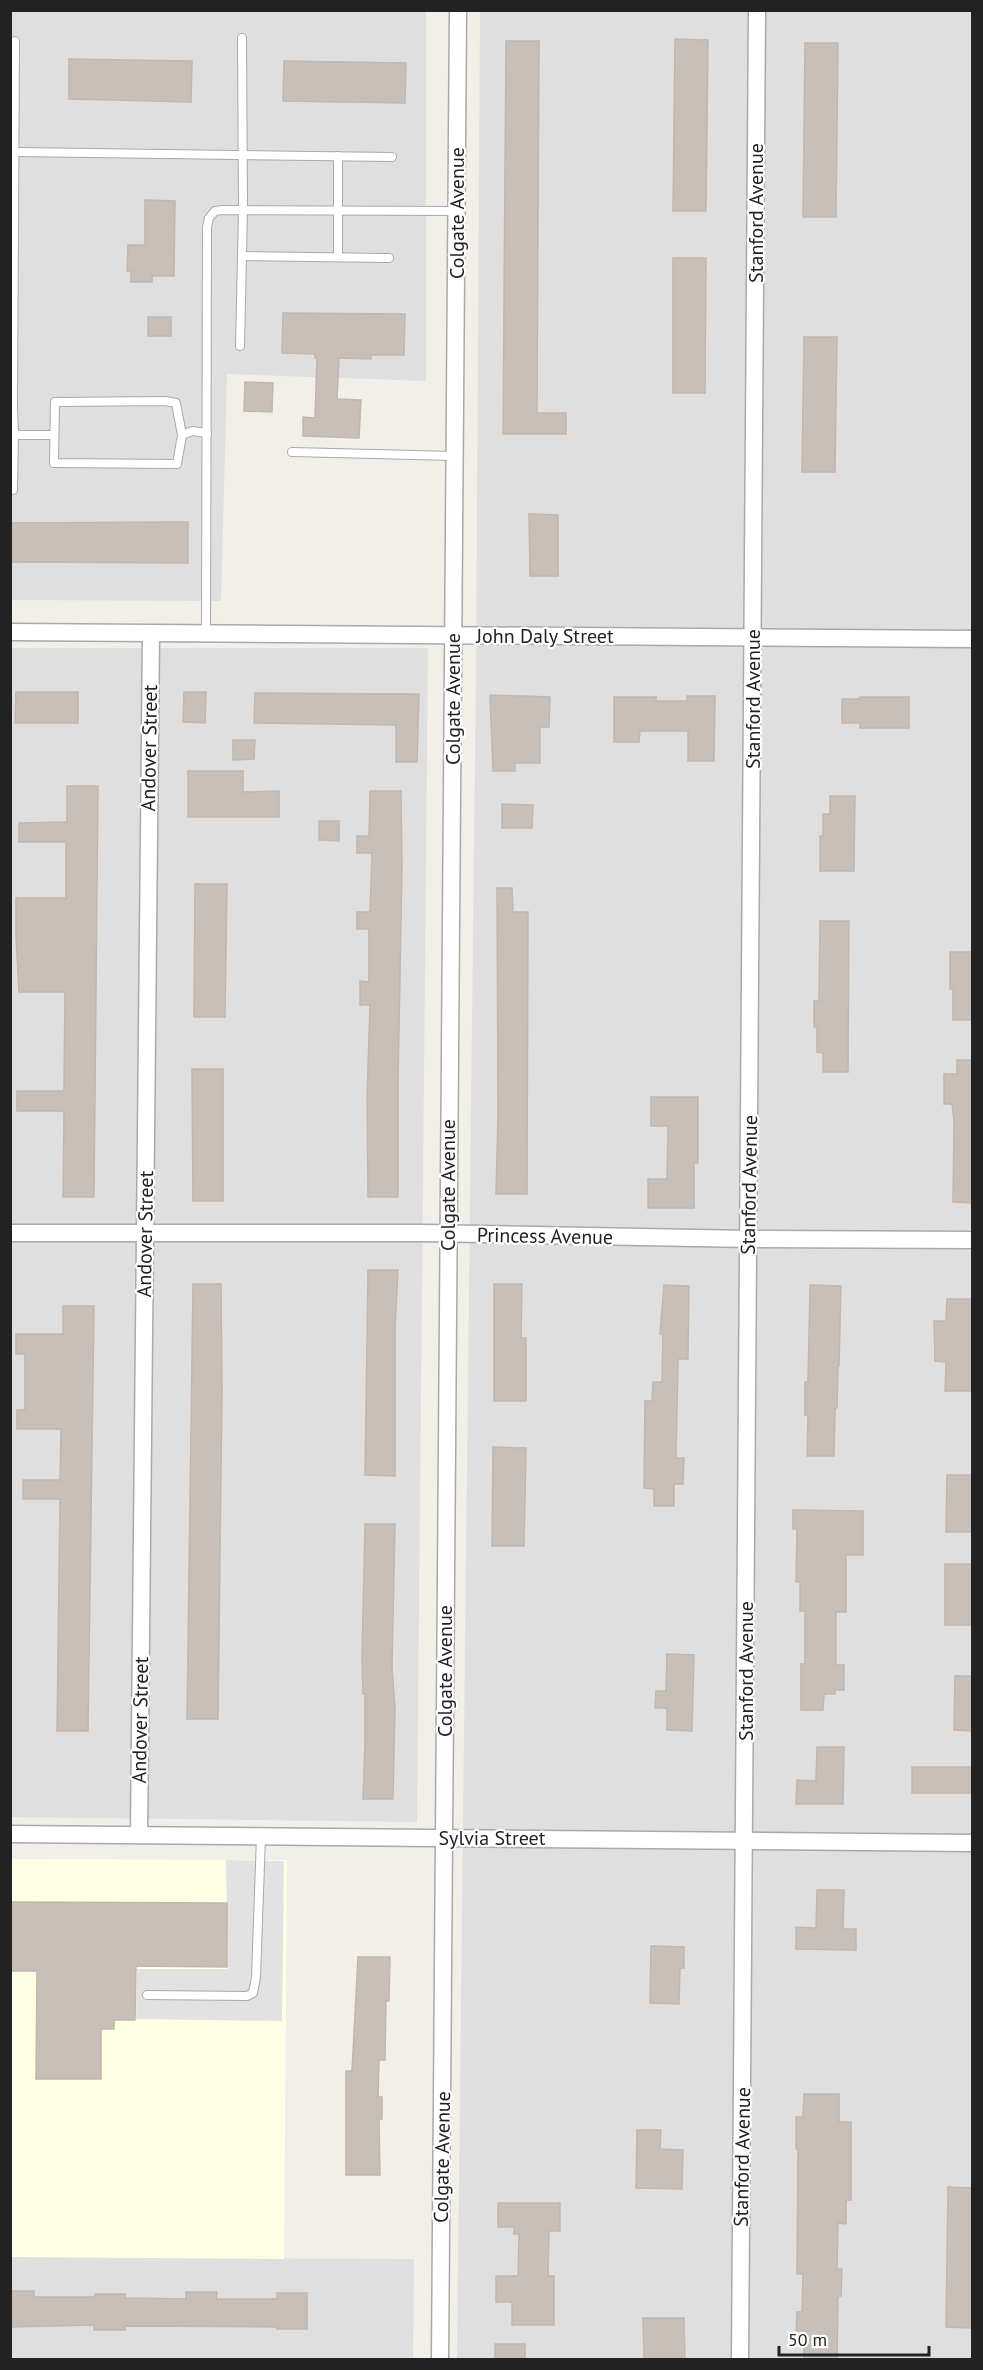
<svg xmlns="http://www.w3.org/2000/svg" width="983" height="2370" font-family="'PT Sans',sans-serif">
	<style>
		.residential { fill: #e0dfdf }
		.education { fill: #ffffe5 }
		.parking { fill: #e2e2e2 }
		.building { fill: #c7bfb8; stroke: #c4b6ab; stroke-width: 1.5 }
		.lines { fill: none; stroke-linecap: round; stroke-linejoin: round }
		.lane-casing { stroke: #a9a9a9; stroke-width: 10 }
		.street-casing { stroke: #a9a9a9; stroke-width: 19 }
		.lane { stroke: #fff; stroke-width: 8 }
		.street { stroke: #fff; stroke-width: 16 }
		.labels { text-anchor: middle; dominant-baseline: central; stroke-width: 4.5; stroke-linejoin: round; paint-order: stroke }
		.street-label { font-size: 20px; fill: #222; stroke: #fff }
	</style>
	<rect width="100%" height="100%" fill="#f2efe9"/>
	<g class="residential">
		<polygon points="11,11 426,11 426,381 227,374 221,601 11,600"/>
		<polygon points="480,11 972,11 972,2359 457,2360 476,669"/>
		<polygon points="11,648 428,648 417,1822 11,1817"/>
		<polygon points="11,2257 414,2259 413,2359 11,2360"/>
	</g>
	<polygon class="education" points="11,1859 287,1860 284,2259 11,2257"/>
	<polygon class="parking" points="226,1860 284,1861 282,2021 136,2019 137,1969 228,1969"/>
	<g class="building">
		<polygon points="675,39 708,40 706,211 673,211"/>
		<polygon points="506,41 539,41 537,413 566,413 566,434 503,434"/>
		<polygon points="805,43 838,43 836,217 803,217"/>
		<polygon points="69,59 192,61 191,102 69,99"/>
		<polygon points="284,61 406,63 405,103 283,101"/>
		<polygon points="145,200 175,201 174,276 152,276 152,282 131,282 131,271 127,271 128,245 145,245"/>
		<polygon points="673,258 706,258 705,393 673,393"/>
		<polygon points="283,313 405,314 404,355 371,355 371,359 339,358 337,399 361,400 359,438 303,436 303,417 315,418 317,358 315,358 315,354 282,353"/>
		<rect x="148" y="317" width="23" height="19"/>
		<polygon points="804,337 837,337 835,472 802,472"/>
		<polygon points="245,382 273,383 272,412 244,411"/>
		<polygon points="529,514 558,515 558,576 530,576"/>
		<polygon points="188,522 188,563 10,562 10,523"/>
		<polygon points="16,692 78,692 78,723 15,723"/>
		<polygon points="184,692 206,692 205,723 183,722"/>
		<polygon points="255,693 419,694 417,762 396,762 396,725 254,723"/>
		<polygon points="490,695 550,697 549,727 540,727 540,763 515,763 515,771 493,771"/>
		<polygon points="687,696 715,696 714,761 688,761 688,731 640,731 639,742 614,742 614,697 656,697 656,701 687,701"/>
		<polygon points="860,697 909,697 909,728 860,728 860,723 842,723 842,699 860,699"/>
		<polygon points="233,740 255,740 254,759 233,760"/>
		<polygon points="188,771 243,771 243,792 279,791 279,817 188,817"/>
		<polygon points="67,786 98,786 94,1197 63,1197 64,1111 17,1111 17,1091 64,1091 65,992 19,992 16,936 16,898 66,898 66,842 19,842 19,823 67,822"/>
		<polygon points="370,791 401,791 402,867 398,1083 398,1197 368,1197 367,1098 370,1005 360,1005 360,981 369,982 369,929 357,929 357,912 370,912 372,853 357,853 357,836 369,836"/>
		<polygon points="830,796 855,796 854,871 820,871 820,836 823,836 823,814 830,814"/>
		<polygon points="502,804 533,805 532,828 502,828"/>
		<polygon points="319,821 339,821 339,841 319,840"/>
		<polygon points="195,884 227,884 225,1017 194,1017"/>
		<polygon points="497,888 512,888 513,912 528,912 527,1194 496,1194 498,1116"/>
		<polygon points="820,921 849,921 848,1072 823,1072 823,1053 817,1052 817,1027 814,1027 814,1001 819,1001"/>
		<polygon points="950,952 972,952 972,1020 953,1020 953,989 950,989"/>
		<polygon points="957,1060 972,1060 972,1203 953,1202 954,1121 952,1104 944,1104 944,1074 957,1074"/>
		<polygon points="192,1069 223,1069 223,1201 193,1201"/>
		<polygon points="651,1097 698,1097 698,1163 694,1163 694,1208 648,1208 648,1179 667,1179 668,1126 651,1126"/>
		<polygon points="368,1270 398,1270 395,1329 395,1476 365,1475"/>
		<polygon points="193,1284 221,1284 222,1391 218,1719 187,1719"/>
		<polygon points="494,1284 522,1284 521,1338 526,1338 526,1401 494,1401"/>
		<polygon points="664,1285 689,1286 688,1359 678,1359 676,1458 684,1458 683,1484 674,1484 674,1506 654,1506 654,1489 644,1488 645,1401 652,1401 653,1382 662,1382 663,1334 660,1334"/>
		<polygon points="810,1285 841,1286 839,1366 838,1366 837,1408 835,1408 834,1456 807,1456 808,1415 805,1415 805,1382 808,1382"/>
		<polygon points="947,1299 972,1299 972,1391 945,1391 946,1362 935,1361 934,1321 946,1321"/>
		<polygon points="63,1306 94,1306 88,1731 57,1731 60,1499 23,1499 23,1480 60,1480 61,1429 17,1429 17,1410 25,1410 25,1354 16,1354 16,1334 63,1334"/>
		<polygon points="493,1447 526,1448 524,1546 492,1546"/>
		<polygon points="947,1475 972,1475 972,1532 946,1532"/>
		<polygon points="793,1510 863,1511 863,1555 846,1555 846,1612 836,1612 836,1665 844,1665 844,1690 835,1690 835,1694 824,1694 823,1710 801,1710 801,1664 805,1664 805,1611 800,1611 800,1582 796,1582 797,1529 793,1529"/>
		<polygon points="365,1524 395,1524 392,1668 395,1707 393,1799 363,1799 365,1743 365,1694 363,1694 362,1658"/>
		<rect x="945" y="1564" width="27" height="61"/>
		<polygon points="667,1654 694,1655 692,1731 667,1730 667,1708 655,1708 656,1691 666,1691"/>
		<polygon points="955,1676 972,1676 972,1731 954,1730"/>
		<polygon points="817,1747 844,1747 843,1804 796,1804 797,1780 816,1781"/>
		<rect x="912" y="1767" width="60" height="26"/>
		<polygon points="817,1890 844,1890 843,1929 856,1929 856,1950 796,1949 796,1927 816,1928"/>
		<polygon points="10,1902 227,1903 227,1967 136,1966 135,2020 114,2020 114,2029 101,2029 101,2079 36,2079 37,1971 10,1971"/>
		<polygon points="651,1946 684,1947 684,1968 680,1968 679,2004 650,2003"/>
		<polygon points="358,1957 390,1957 389,2001 386,2001 385,2060 379,2060 378,2097 382,2097 382,2119 379,2119 380,2175 346,2175 346,2071 352,2071"/>
		<polygon points="804,2094 839,2094 839,2122 851,2122 851,2200 846,2200 846,2224 838,2223 837,2269 842,2269 841,2296 838,2296 837,2360 804,2360 804,2339 796,2338 797,2312 802,2312 803,2274 797,2274 798,2149 796,2149 796,2117 803,2117"/>
		<polygon points="637,2130 661,2130 660,2149 683,2150 682,2189 636,2188"/>
		<polygon points="948,2187 972,2188 972,2328 946,2327"/>
		<polygon points="498,2203 560,2203 560,2231 549,2231 548,2276 554,2276 554,2325 512,2325 512,2302 496,2302 496,2276 518,2276 519,2234 514,2234 514,2227 498,2227"/>
		<polygon points="10,2291 34,2291 34,2297 95,2297 95,2294 125,2294 125,2298 186,2299 186,2292 217,2292 216,2299 277,2299 277,2293 307,2293 307,2329 277,2329 277,2327 125,2326 125,2330 94,2330 94,2325 10,2327"/>
		<polygon points="643,2318 684,2318 685,2360 644,2360"/>
		<rect x="495" y="2344" width="30" height="16"/>
	</g>
	<g class="lines">
		<g class="lane-casing">
			<g id="lane">
				<polyline points="16,152 392,157"/>
				<polyline points="338,156 338,257"/>
				<polyline points="242,256 389,258"/>
				<polyline points="240,346 243,210 242,38"/>
				<polyline points="10,407 13,407 15,41"/>
				<polyline points="13,407 14,435 54,435"/>
				<polyline points="182,435 176,403 165,401 55,402 54,463 177,464 182,435 192,431 207,433"/>
				<polyline points="292,452 455,456"/>
				<polyline points="13,490 14,435"/>
				<polyline points="206,634 207,227 209,218 215,211 223,210 457,211"/>
				<polyline points="147,1995 247,1996 253,1993 256,1977 261,1836"/>
			</g>
		</g>
		<g class="street-casing">
			<g id="street">
				<polyline points="10,632 972,639"/>
				<polyline points="10,1233 424,1233 749,1239 972,1240"/>
				<polyline points="10,1834 972,1843"/>
				<polyline points="139,1835 151,634"/>
				<polyline points="440,2360 458,10"/>
				<polyline points="740,2360 757,10"/>
			</g>
		</g>
		<use href="#lane" class="lane"/>
		<use href="#street" class="street"/>
	</g>
	<g class="labels">
		<g class="street-label">
			<text transform="translate(457 213) rotate(-90)">Colgate Avenue</text>
			<text transform="translate(756 213) rotate(-90)">Stanford Avenue</text>
			<text x="545" y="636">John Daly Street</text>
			<text transform="translate(453 699) rotate(-90)">Colgate Avenue</text>
			<text transform="translate(753 699) rotate(-90)">Stanford Avenue</text>
			<text transform="translate(149 748) rotate(-89)">Andover Street</text>
			<text transform="translate(448 1185) rotate(-90)">Colgate Avenue</text>
			<text transform="translate(749 1185) rotate(-89)">Stanford Avenue</text>
			<text transform="translate(145 1234) rotate(-89)">Andover Street</text>
			<text transform="translate(545 1236) rotate(1)">Princess Avenue</text>
			<text transform="translate(445 1671) rotate(-90)">Colgate Avenue</text>
			<text transform="translate(746 1671) rotate(-90)">Stanford Avenue</text>
			<text transform="translate(140 1720) rotate(-89)">Andover Street</text>
			<text x="492" y="1838">Sylvia Street</text>
			<text transform="translate(442 2157) rotate(-89)">Colgate Avenue</text>
			<text transform="translate(742 2157) rotate(-89)">Stanford Avenue</text>
		</g>
	</g>
	<rect width="983" height="2370" fill="none" stroke="#222222" stroke-width="24"/>
	<path d="M779 2346v9h150v-9" fill="none" stroke="#222222" stroke-width="3"/>
	<text x="788" y="2346" font-size="18" fill="#222222" stroke="#ffffff" stroke-width="4.5" paint-order="stroke">50 m</text>
</svg>
